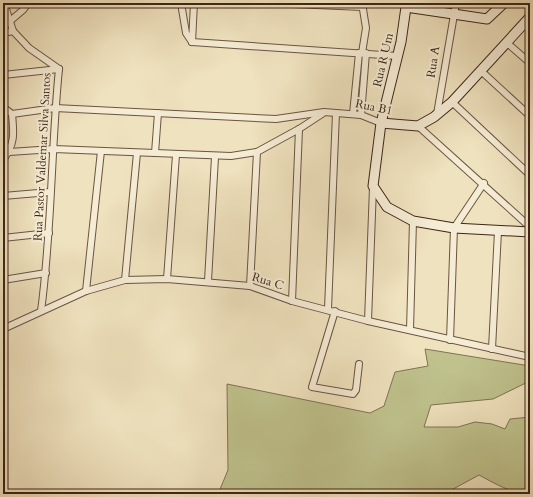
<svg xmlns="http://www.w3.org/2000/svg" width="533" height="497" font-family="Cardo,serif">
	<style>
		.green { fill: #bfc28d; stroke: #7f7452 }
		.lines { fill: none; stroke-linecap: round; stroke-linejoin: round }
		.street-casing { stroke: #6b5440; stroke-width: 8 }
		.secondary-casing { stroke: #3f2516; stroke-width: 11 }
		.street { stroke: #f5ecd5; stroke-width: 6 }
		.secondary { stroke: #f5ecd5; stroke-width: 9 }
		.labels { text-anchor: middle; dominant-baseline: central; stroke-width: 4; stroke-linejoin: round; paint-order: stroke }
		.street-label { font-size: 12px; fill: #3f2516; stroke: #f5ecd5 }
	</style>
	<rect width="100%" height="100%" fill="#efe2be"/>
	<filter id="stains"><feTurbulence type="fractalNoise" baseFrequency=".005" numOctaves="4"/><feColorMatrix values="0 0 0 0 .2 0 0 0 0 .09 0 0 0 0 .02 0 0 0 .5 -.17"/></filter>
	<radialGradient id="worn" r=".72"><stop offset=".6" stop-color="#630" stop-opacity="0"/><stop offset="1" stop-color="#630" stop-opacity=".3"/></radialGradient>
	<path class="green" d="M425,349L530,366V381L493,399L431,405L424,427H458L475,422L492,424L505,429L510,419L530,417V494C512,494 494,483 479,475L444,494H218L228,470L227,384L370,413L384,406L395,372L428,366Z"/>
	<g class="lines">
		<g class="street-casing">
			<g id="street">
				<polyline points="4,3 13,31 29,48 59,69"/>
				<polyline points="181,3 186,33 192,42"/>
				<polyline points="268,3 363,7"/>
				<polyline points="362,3 366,28 362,53"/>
				<polyline points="441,12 442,3"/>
				<polyline points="10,21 23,10 28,3"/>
				<polyline points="3,33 13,31"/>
				<polyline points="192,42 397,56"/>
				<polyline points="192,42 194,3"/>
				<polyline points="506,42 530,63"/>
				<polyline points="480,70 530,116"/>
				<polyline points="3,75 59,69"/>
				<polyline points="452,102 530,175"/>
				<path d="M3,107L12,114C14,134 15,144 3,160"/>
				<polyline points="12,114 55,108 276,119 324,112 361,115 381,123"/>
				<polyline points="353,114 359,53"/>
				<polyline points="437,114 456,3"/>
				<polyline points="361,115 366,53"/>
				<polyline points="418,126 530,227"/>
				<polyline points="9,152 54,149 231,156 257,152 299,129 322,114"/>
				<polyline points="155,153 158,113"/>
				<polyline points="3,196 50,192"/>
				<polyline points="3,238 49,233"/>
				<polyline points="167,279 176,155"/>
				<polyline points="3,280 46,273"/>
				<polyline points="125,280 137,153"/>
				<polyline points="208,281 215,157"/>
				<polyline points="250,286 257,152"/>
				<polyline points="86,291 101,151"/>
				<polyline points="292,301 299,129"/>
				<polyline points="328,309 336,113"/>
				<path d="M41,311C52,230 51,149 59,69"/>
				<polyline points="335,311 312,387 353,394 356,390 359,364"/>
				<polyline points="368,321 373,187"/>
				<polyline points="3,329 86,291 125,280 167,279 250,286 292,301 368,321 530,357"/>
				<polyline points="410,330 413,221"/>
				<polyline points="450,340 454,228 484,183"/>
				<polyline points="492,349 498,231"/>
				<polyline points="3,457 3,492"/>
			</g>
		</g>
		<g class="secondary-casing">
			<g id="secondary">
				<polyline points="504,3 487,19 406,7 401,42 381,123 373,186 387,207 413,221 454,228 530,232"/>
				<polyline points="381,123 418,126 434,117 452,102 530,17"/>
			</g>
		</g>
		<use href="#street" class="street"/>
		<use href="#secondary" class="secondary"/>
	</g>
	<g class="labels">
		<g class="street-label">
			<text transform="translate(383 60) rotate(-77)">Rua R Um</text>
			<text transform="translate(433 62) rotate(-81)">Rua A</text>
			<text transform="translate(374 107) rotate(12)">Rua B1</text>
			<text transform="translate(42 157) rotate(-87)">Rua Pastor Valdemar Silva Santos</text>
			<text transform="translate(268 281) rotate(17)">Rua C</text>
		</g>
	</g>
	<rect width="533" height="497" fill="none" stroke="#efe2be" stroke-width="16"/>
	<rect x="4" y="4" width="525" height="489" fill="none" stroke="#3f2516" stroke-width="2"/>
	<rect x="8" y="8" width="517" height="481" fill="none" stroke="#3f2516"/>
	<rect width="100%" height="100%" filter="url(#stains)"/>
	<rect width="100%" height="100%" fill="url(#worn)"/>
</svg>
